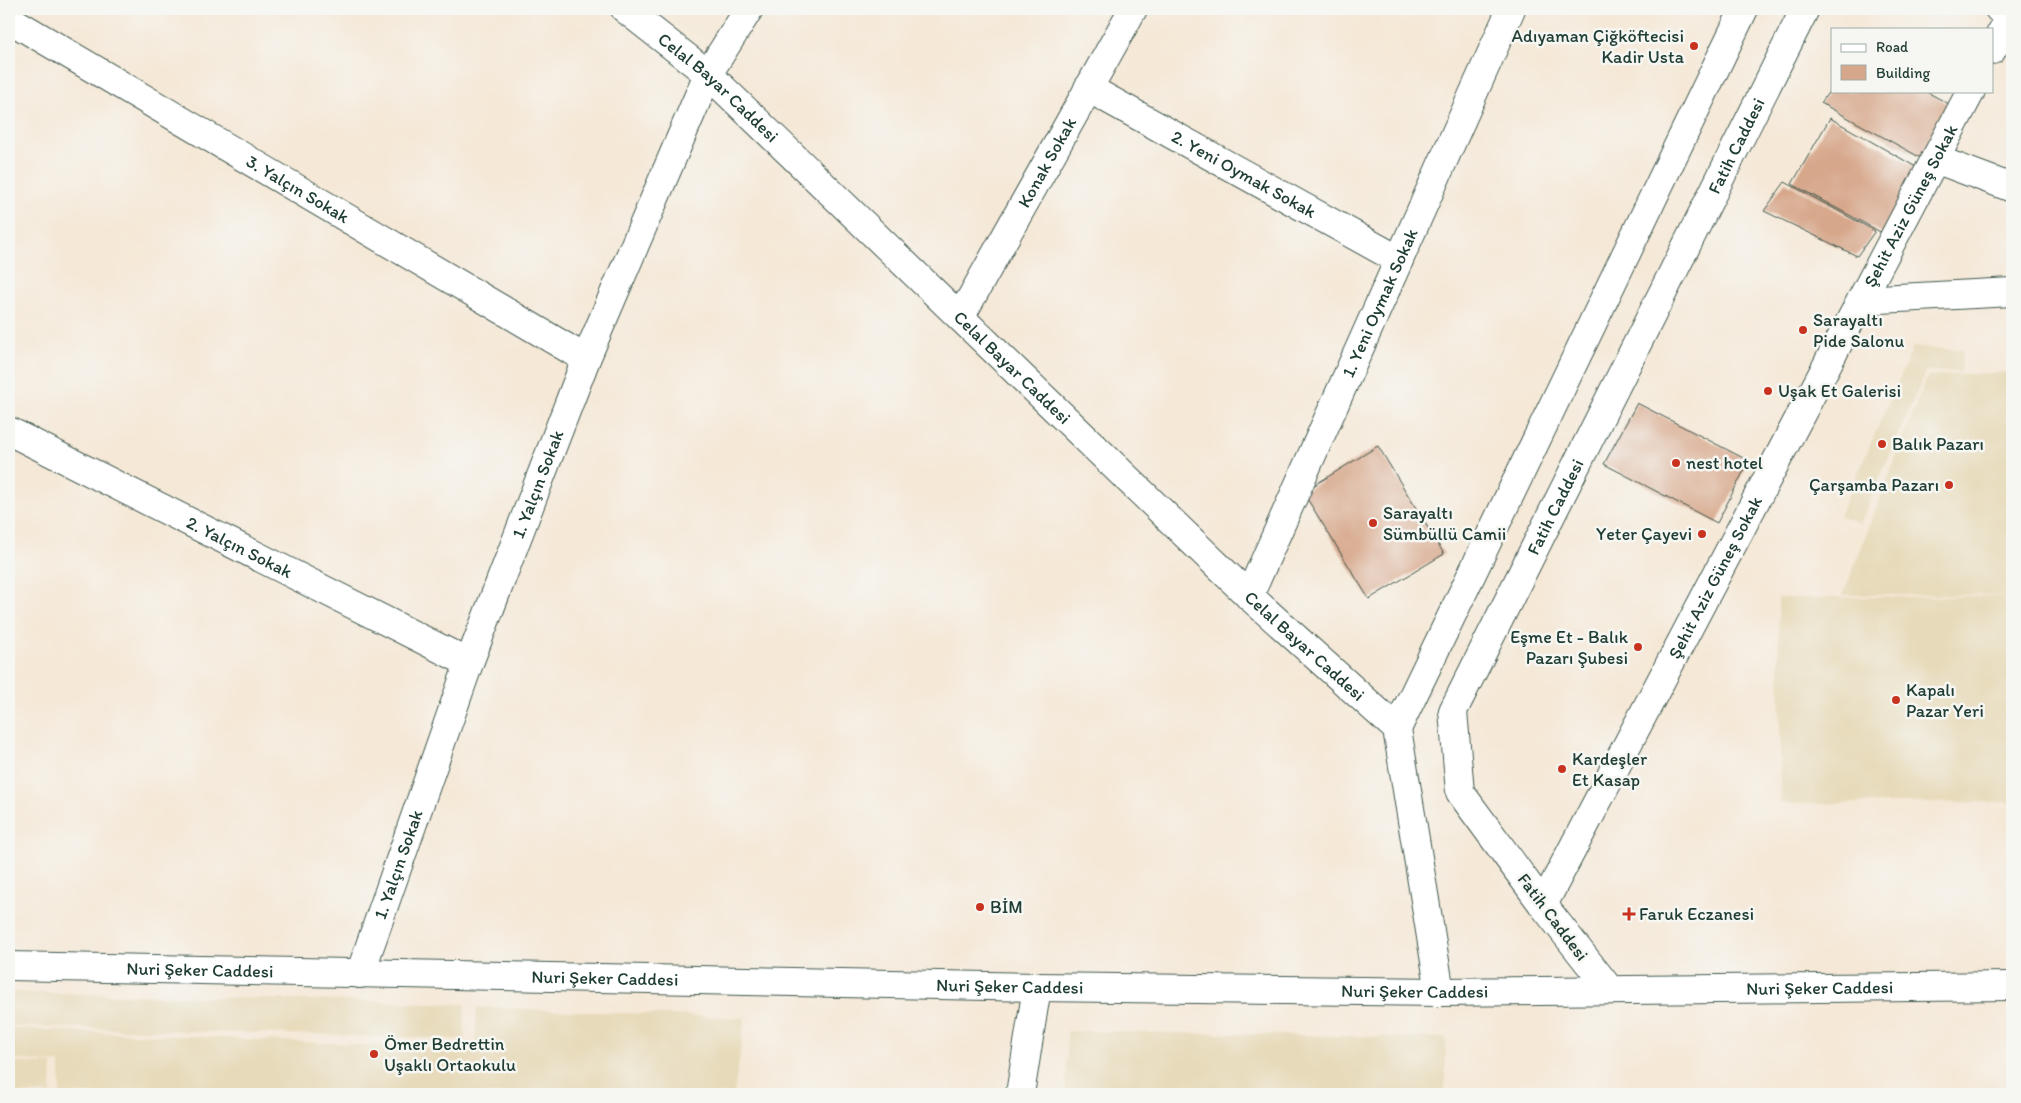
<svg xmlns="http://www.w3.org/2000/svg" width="2021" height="1103" font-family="Itim,sans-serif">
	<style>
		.built { fill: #e7daba }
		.building { fill: #d7a78b }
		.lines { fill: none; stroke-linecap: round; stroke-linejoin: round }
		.street-casing { stroke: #3f574c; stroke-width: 30 }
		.secondary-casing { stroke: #3f574c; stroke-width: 30 }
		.street { stroke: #fff; stroke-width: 28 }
		.secondary { stroke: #fff; stroke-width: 28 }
		.poi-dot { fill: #c8321e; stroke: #f6f6f2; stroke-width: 2 }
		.labels { text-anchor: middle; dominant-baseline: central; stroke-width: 5; stroke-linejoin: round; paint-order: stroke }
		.poi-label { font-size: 18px; fill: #1f3d34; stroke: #f6f6f2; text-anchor: start }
		.street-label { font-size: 18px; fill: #1f3d34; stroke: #f6f6f2 }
	</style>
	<rect width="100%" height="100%" fill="#f6f6f2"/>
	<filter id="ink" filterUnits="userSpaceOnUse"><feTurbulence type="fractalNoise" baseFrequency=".02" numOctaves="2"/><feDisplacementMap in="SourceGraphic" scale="10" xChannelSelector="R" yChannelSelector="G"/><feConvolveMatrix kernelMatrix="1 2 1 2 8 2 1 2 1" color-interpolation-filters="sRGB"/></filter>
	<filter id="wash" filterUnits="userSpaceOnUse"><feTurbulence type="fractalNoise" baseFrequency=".0096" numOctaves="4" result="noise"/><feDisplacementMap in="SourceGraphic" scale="20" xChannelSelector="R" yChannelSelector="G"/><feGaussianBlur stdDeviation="1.12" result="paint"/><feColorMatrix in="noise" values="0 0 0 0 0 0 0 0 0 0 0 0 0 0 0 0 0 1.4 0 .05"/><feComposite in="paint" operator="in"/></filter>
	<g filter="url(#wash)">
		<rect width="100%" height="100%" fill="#f5e8d7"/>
		<g class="built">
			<polygon points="1913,347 1963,350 1961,372 1926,371 1860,524 1839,516"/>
			<polygon points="2012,372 2012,595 1843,595 1927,376"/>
			<polygon points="2012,596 2012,802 1781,804 1778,598"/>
			<polygon points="9,992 465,1004 464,1039 9,1026"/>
			<polygon points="477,1007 745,1018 734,1094 60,1094 60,1063 9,1059 9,1028 475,1050"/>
			<polygon points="1067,1031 1446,1038 1445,1094 1066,1094"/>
			<polygon points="9,1062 52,1064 51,1094 9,1094"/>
		</g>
		<g id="blocks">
			<g class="building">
				<polygon points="1832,87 1832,91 1925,91 1951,105 1923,159 1821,103"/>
				<polygon points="1830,118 1923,171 1886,235 1792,184"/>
				<polygon points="1785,182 1875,231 1857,256 1764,211"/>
				<polygon points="1637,403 1749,461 1717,523 1604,464"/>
				<polygon points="1378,446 1444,554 1369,599 1303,492"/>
			</g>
		</g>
	</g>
	<g filter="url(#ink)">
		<use href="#blocks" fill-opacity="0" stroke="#3f574c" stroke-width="1"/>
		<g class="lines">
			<g class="street-casing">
				<g id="street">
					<path id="s1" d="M9,19L586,359"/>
					<polyline points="1992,50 2012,13"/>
					<path id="s2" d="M1088,88L1399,260"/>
					<polyline points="1935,159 2012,188"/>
					<polyline points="1861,300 2012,292"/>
					<path id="s3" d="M961,316L1133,9"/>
					<path id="s4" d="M9,431L469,663"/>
					<path id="s5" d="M1249,596L1511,9"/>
					<path id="s6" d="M1543,905L1971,91"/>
					<path id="s7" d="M360,974L469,663L586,359L708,74L749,9"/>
					<polyline points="1020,1094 1037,987"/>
				</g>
			</g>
			<g class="secondary-casing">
				<g id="secondary">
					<path id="s8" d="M625,9L708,74L1249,596L1397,729"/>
					<polyline points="1999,9 2012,14"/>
					<path id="s9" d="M9,966L1037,987L1440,992L2012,986"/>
					<path id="s10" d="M1610,990L1543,905L1460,792L1453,711L1805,9"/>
					<polyline points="1440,992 1397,729 1744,9"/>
				</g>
			</g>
			<use href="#street" class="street"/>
			<use href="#secondary" class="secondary"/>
		</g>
	</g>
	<g class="poi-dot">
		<circle cx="1694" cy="46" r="5"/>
		<circle cx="1803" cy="330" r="5"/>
		<circle cx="1768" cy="391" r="5"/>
		<circle cx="1882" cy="444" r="5"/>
		<circle cx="1676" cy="463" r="5"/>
		<circle cx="1949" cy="485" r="5"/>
		<circle cx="1373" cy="523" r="5"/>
		<circle cx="1702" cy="534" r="5"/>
		<circle cx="1638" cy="647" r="5"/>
		<circle cx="1896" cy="700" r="5"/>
		<circle cx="1562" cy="769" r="5"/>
		<circle cx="980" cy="907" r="5"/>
		<path d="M1626.5 906.5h5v5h5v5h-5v5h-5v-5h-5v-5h5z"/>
		<circle cx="374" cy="1054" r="5"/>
	</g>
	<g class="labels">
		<g class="poi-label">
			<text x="1684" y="36" text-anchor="end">Adıyaman Çiğköftecisi<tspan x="1684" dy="21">Kadir Usta</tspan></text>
			<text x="1813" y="320">Sarayaltı<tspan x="1813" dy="21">Pide Salonu</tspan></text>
			<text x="1778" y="391">Uşak Et Galerisi</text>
			<text x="1892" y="444">Balık Pazarı</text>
			<text x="1686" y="463">nest hotel</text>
			<text x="1939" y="485" text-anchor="end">Çarşamba Pazarı</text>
			<text x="1383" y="513">Sarayaltı<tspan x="1383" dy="21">Sümbüllü Camii</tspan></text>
			<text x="1692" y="534" text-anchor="end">Yeter Çayevi</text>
			<text x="1628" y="637" text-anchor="end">Eşme Et - Balık<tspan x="1628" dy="21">Pazarı Şubesi</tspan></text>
			<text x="1906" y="690">Kapalı<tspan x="1906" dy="21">Pazar Yeri</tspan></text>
			<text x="1572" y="759">Kardeşler<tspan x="1572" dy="21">Et Kasap</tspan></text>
			<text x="990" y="907">BİM</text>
			<text x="1639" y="914">Faruk Eczanesi</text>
			<text x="384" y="1044">Ömer Bedrettin<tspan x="384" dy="21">Uşaklı Ortaokulu</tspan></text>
		</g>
		<g class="street-label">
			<text stroke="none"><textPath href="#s8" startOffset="122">Celal Bayar Caddesi</textPath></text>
			<text stroke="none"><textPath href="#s10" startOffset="962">Fatih Caddesi</textPath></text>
			<text stroke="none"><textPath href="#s3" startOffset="176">Konak Sokak</textPath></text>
			<text stroke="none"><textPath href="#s2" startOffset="178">2. Yeni Oymak Sokak</textPath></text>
			<text stroke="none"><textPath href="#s1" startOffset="335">3. Yalçın Sokak</textPath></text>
			<text stroke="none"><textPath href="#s6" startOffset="790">Şehit Aziz Güneş Sokak</textPath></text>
			<text stroke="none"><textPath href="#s5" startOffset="321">1. Yeni Oymak Sokak</textPath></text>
			<text stroke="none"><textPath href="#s8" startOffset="528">Celal Bayar Caddesi</textPath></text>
			<text stroke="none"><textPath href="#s7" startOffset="521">1. Yalçın Sokak</textPath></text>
			<text stroke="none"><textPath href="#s10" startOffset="558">Fatih Caddesi</textPath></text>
			<text stroke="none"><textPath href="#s4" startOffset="258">2. Yalçın Sokak</textPath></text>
			<text stroke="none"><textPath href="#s6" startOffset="370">Şehit Aziz Güneş Sokak</textPath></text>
			<text stroke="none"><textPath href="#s8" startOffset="932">Celal Bayar Caddesi</textPath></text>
			<text stroke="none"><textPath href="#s7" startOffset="116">1. Yalçın Sokak</textPath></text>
			<text transform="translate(1553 917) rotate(53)">Fatih Caddesi</text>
			<text stroke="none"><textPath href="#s9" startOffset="191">Nuri Şeker Caddesi</textPath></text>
			<text stroke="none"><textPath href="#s9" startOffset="596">Nuri Şeker Caddesi</textPath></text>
			<text stroke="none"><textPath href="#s9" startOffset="1001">Nuri Şeker Caddesi</textPath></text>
			<text stroke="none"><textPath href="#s9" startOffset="1811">Nuri Şeker Caddesi</textPath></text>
			<text stroke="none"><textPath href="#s9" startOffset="1406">Nuri Şeker Caddesi</textPath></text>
		</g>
	</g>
	<rect width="2021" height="1103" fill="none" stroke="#f6f6f2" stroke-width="30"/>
	<rect x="1831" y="28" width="162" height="65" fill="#f6f6f2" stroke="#a0aca6"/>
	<rect x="1841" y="44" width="25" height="8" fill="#ffffff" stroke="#a0aca6"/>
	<text x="1876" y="52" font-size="15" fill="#1f3d34">Road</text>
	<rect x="1841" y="65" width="25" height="15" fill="#d7a78b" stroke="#a0aca6"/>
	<text x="1876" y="78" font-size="15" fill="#1f3d34">Building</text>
</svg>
